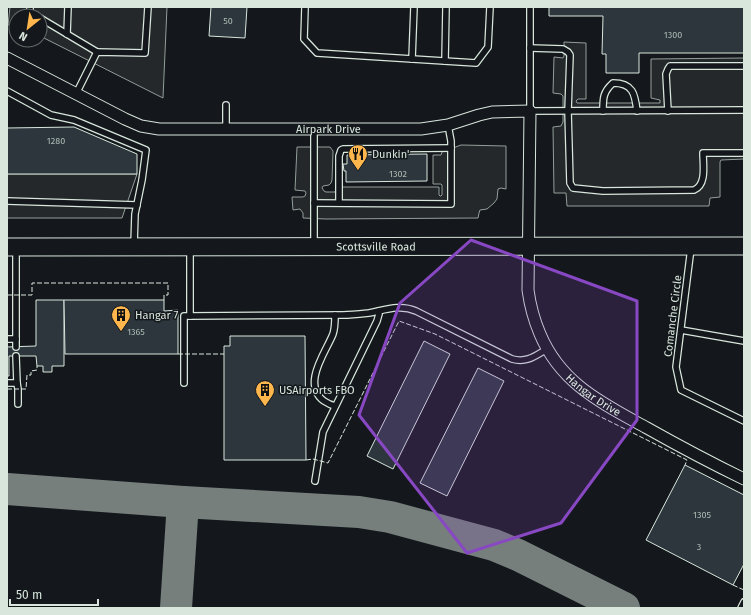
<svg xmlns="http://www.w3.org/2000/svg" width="751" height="615" font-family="'Fira Sans',sans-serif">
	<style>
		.parking { fill: #24282b; stroke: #939e99 }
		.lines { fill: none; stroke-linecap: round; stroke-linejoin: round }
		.taxiway { stroke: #767f7c; stroke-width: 32 }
		.building { fill: #2c363c; stroke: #d8e6dc }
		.service-casing { stroke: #d8e6dc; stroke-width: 8 }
		.minor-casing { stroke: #d8e6dc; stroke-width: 13 }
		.primary-casing { stroke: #d8e6dc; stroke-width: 19 }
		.service { stroke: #14181c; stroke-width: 5.5 }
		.minor { stroke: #14181c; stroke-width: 11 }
		.primary { stroke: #14181c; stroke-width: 17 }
		.fence { stroke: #d8e6dc; stroke-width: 1; stroke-dasharray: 5 2; stroke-linecap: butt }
		.marked { fill: #8948c3; fill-opacity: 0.2; stroke: #8948c3; stroke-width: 3; stroke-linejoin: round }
		.labels { text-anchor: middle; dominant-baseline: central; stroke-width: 3; stroke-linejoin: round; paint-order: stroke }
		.number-label { font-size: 9px; fill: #adbab4 }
		.street-label { font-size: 11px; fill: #d8e6dc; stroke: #14181c }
		.poi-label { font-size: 11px; fill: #d8e6dc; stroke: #14181c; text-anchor: start }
	</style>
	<rect width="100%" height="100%" fill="#14181c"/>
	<g class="parking">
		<polygon points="10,7 167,7 163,98 40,36 40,16 16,16 16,26 8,25"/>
		<polygon points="564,42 586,43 586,99 578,99 576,101 577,103 660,103 660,100 651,98 651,59 744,58 744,159 721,160 720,162 720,197 710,198 709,206 567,206 566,193 554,193 553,127 561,126 563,122 563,96 561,94 553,93 554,57 563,58 564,56"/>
		<polygon points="461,145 506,146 506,189 501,188 498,189 497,199 494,203 487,209 480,210 479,213 478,218 326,219 303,218 303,213 300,209 293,210 292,197 303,197 305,196 306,193 305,191 295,190 297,147 330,147 333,151 332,180 331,183 329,185 323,186 322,188 324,191 326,192 335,192 336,190 336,187 439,187 439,195 440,196 441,196 442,195 442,185 441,184 433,184 433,155 441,155 442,152"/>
		<polygon points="7,174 137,174 122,218 7,218"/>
	</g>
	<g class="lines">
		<g class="taxiway">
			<polyline points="7,489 183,502 359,512 390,517 494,545 518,555 624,608"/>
			<polyline points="176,608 183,502"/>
		</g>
	</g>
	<g class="building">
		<polygon points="211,7 247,7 245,38 209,36"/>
		<polygon points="549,7 744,7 744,53 639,53 639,73 606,73 606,54 602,54 603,16 549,16"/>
		<polygon points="74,127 137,154 137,174 7,174 7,128"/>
		<polygon points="427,154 427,181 346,182 346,171 344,171 343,164 347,164 347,155"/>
		<polygon points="36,300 64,300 64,366 52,366 52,372 43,372 43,366 37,366 36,356 9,356 9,376 7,376 7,347 36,346"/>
		<polygon points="64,300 164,300 164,311 178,310 178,354 65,354"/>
		<polygon points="230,336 305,336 306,460 224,460 224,346 230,346"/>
		<polygon points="424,341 450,354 393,469 367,456"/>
		<polygon points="478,368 504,381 447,496 420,483"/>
		<polygon points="685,465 744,495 744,564 733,585 646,540"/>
	</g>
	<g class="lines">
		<g class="service-casing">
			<g id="service">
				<polyline points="30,7 30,12 36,16"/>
				<polyline points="305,7 304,39 317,53 476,63 488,47 490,7"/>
				<polyline points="530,7 530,111 744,110"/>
				<polyline points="40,18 97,52"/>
				<polyline points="67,34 68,7"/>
				<path d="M530,48L563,49L568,52L570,55L568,111L570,183L573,188L603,191L694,190C707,185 703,164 703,153H744"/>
				<polyline points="412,59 414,7"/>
				<polyline points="445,61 446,7"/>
				<polyline points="7,91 51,115 74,120 146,150 142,180 135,214 134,245"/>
				<polyline points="76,94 97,52 145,53 148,7"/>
				<polyline points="226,105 226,129"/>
				<path d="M603,111C603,98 603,92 613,83C633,83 635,94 637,111"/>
				<polyline points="668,111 666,74 668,69 670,66 744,66"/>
				<polyline points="7,201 137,205"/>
				<polyline points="314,203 451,204 451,141 448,125"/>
				<polyline points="339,203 339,156 341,150 343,149 451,148"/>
				<polyline points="314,244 314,129"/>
				<polyline points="691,248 676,367 681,390 744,421"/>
				<path d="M190,249V316L343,315C352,315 360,314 369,313C385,310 400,304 416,311L512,359C527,363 535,356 547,349"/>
				<polyline points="16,250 16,347"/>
				<polyline points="681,330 744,341"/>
				<polyline points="7,339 16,339"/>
				<polyline points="7,383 17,383 16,356"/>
				<polyline points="17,383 18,389 18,404"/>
				<polyline points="184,383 184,316 190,316"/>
				<path d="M335,406C331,405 327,403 324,401C301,384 326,352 333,334C335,328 335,322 335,315"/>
				<polyline points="315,481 323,432 377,321 379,314 379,311"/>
				<polyline points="741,608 744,602"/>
			</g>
		</g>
		<g class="minor-casing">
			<g id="minor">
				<path id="s1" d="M7,58L125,119L141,126L159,129H421L448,125L479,115L492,112L530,111L528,290C530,305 534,320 540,334C561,384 602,403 647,428C679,446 711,463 744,479"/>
			</g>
		</g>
		<g class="primary-casing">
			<g id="primary">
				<path id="s2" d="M7,247L744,246"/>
			</g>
		</g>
		<use href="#service" class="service"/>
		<use href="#minor" class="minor"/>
		<use href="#primary" class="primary"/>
		<g class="fence">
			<polyline points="7,295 32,295 32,283 168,283 168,295 164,295 164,300"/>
			<polyline points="178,354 224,354"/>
			<polyline points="7,389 26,389 27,375 31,375 31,371 37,370 37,366"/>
			<polyline points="306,460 313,459 328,463 399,321 435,334 687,460 685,465"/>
			<polyline points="733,585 744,590"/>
		</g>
	</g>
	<path class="marked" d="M471,240L637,301V420L561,523L467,553L359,415L400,303Z"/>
	<defs>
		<g id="restaurant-pin" transform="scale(1)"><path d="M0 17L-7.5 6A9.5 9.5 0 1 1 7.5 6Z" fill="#ffb74d" stroke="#14181c"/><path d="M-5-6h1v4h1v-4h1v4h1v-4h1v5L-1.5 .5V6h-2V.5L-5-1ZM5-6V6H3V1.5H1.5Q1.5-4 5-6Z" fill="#111"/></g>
		<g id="building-pin" transform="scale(1)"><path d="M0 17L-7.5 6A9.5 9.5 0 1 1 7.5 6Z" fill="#ffb74d" stroke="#14181c"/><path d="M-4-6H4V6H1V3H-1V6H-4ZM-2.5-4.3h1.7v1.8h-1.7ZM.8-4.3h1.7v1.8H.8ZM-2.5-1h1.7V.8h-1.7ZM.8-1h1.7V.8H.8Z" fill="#111"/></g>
	</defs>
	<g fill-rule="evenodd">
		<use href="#restaurant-pin" x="358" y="154"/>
		<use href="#building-pin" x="121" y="315"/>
		<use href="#building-pin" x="265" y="390"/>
	</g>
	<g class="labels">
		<g class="number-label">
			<text x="228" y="21">50</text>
			<text x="673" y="35">1300</text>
			<text x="56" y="141">1280</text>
			<text x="398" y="174">1302</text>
			<text x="136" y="332">1365</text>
			<text x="702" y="515">1305</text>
			<text x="699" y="547">3</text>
		</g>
		<g class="street-label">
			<text stroke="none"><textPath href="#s1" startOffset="338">Airpark Drive</textPath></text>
			<text stroke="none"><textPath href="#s2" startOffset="369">Scottsville Road</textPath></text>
			<text transform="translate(673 316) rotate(-83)">Comanche Circle</text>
			<text stroke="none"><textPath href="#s1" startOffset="849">Hangar Drive</textPath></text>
		</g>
		<g class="poi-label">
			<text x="372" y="154">Dunkin'</text>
			<text x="135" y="315">Hangar 7</text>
			<text x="279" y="390">USAirports FBO</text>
		</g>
	</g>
	<rect width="751" height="615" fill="none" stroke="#d8e6dc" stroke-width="16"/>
	<g transform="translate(28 28) rotate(210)"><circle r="19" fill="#14181c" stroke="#626a69"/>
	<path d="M0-3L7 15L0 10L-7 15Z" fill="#ffb74d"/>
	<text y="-6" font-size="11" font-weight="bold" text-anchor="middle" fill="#d8e6dc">N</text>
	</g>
	<path d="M10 599v6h88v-6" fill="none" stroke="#d8e6dc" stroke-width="2"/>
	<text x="16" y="599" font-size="12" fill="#d8e6dc" stroke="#14181c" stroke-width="3" paint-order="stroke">50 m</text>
</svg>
